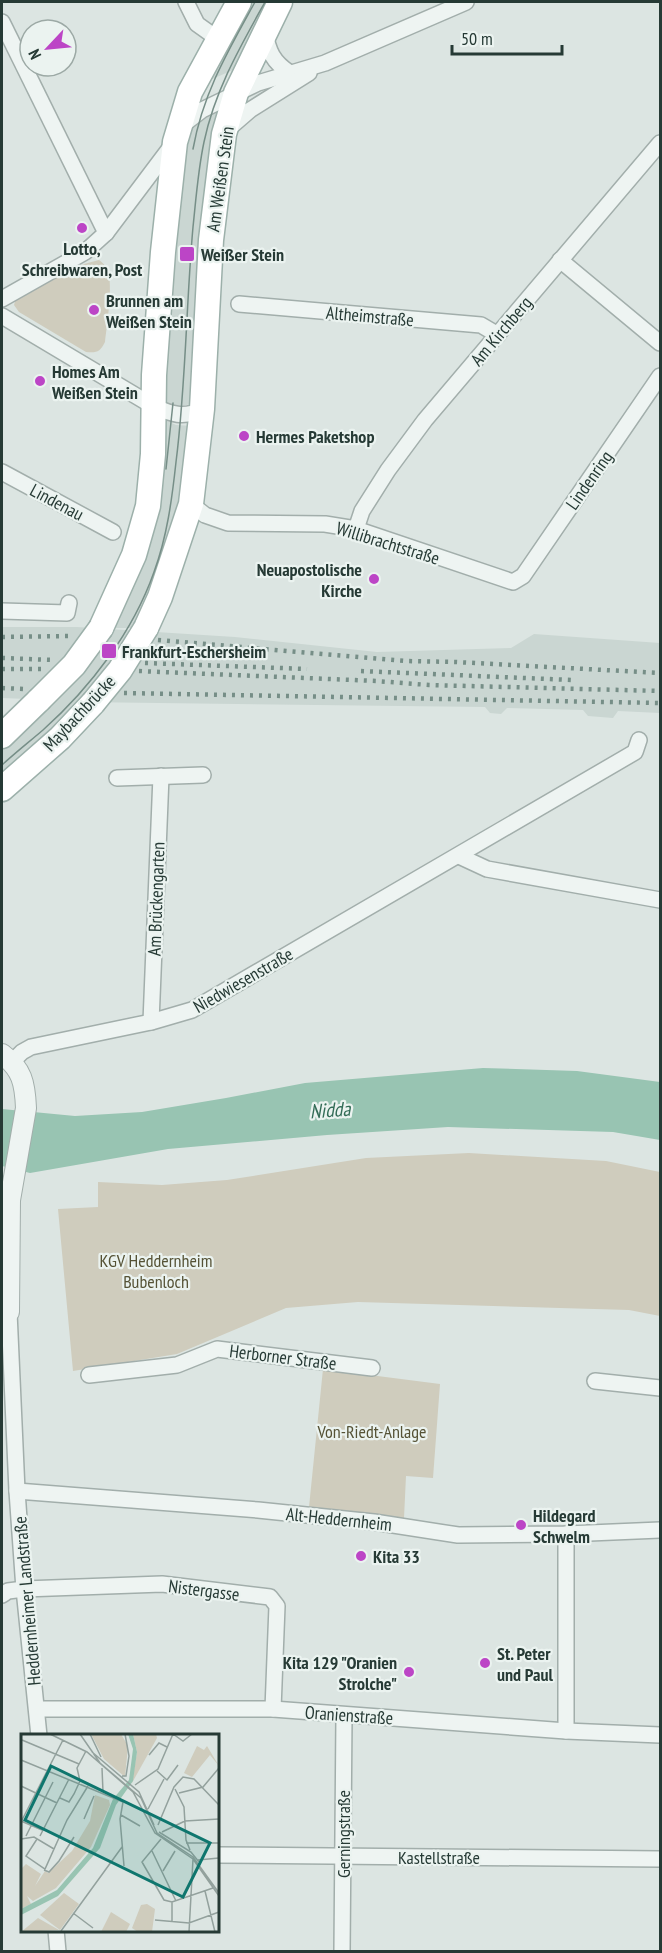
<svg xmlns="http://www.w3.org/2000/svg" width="662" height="1953" font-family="'PT Sans Narrow',sans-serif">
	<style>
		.built { fill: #cad6d2 }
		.green { fill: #cfccbd }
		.water { fill: #98c4b2 }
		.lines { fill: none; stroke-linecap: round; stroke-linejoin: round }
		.minor-casing { stroke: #a2aeab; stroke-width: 18 }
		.tertiary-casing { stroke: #a2aeab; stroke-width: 22 }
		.primary-casing { stroke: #9cb0aa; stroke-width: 27 }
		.minor { stroke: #eef4f2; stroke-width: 15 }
		.tertiary { stroke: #eef4f2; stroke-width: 20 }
		.primary { stroke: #fff; stroke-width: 24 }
		.tram { stroke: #768e87; stroke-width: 1.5 }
		.rail { stroke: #768e87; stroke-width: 4.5; stroke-dasharray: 3 6; stroke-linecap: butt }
		.primary-bridge-casing { stroke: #9cb0aa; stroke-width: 27; stroke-linecap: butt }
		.primary-bridge { stroke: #fff; stroke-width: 24 }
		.poi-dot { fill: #bc45c6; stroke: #ebf3f0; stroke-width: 2 }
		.labels { text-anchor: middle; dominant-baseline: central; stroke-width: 4.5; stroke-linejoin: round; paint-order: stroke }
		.street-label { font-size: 18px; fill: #263a35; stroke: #ebf3f0 }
		.poi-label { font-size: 18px; font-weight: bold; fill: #263a35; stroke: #ebf3f0; text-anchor: start }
		.park-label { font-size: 18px; fill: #555235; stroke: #ebf3f0 }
		.water-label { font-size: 20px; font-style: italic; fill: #336c57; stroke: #ebf3f0 }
		.inset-road { fill: none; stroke: #93a19d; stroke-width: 1.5 }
		.view { fill: #0f766e; fill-opacity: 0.15; stroke: #0f766e; stroke-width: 3 }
		.inset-edge { fill: none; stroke: #263a35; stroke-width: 3 }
	</style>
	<rect width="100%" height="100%" fill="#dce5e2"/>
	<g class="built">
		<polygon points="247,2 270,2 240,67 203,83"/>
		<polygon points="225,106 192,402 187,405 177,406 161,400 180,149 192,125"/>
		<polygon points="161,418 176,425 193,426 188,471 164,561 134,628 112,628"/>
		<polygon points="2,627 77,627 235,637 377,652 511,648 534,634 660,643 660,713 618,711 613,718 588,716 583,710 507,708 501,714 490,713 485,707 81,702 45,738 2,776 2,749 32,723 54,700 2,698"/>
	</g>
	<g class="green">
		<path d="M99,260C103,263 106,266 108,271C113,286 107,325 105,342C100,352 97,353 86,352L19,312L14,305L16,298L84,264Z"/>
		<polygon points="469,1153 606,1161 660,1172 660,1316 629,1310 358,1302 286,1308 177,1354 73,1371 58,1209 98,1207 98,1182 162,1185 227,1180 366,1158"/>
		<polygon points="323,1369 440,1384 433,1478 406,1476 404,1518 309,1507"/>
	</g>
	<polygon class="water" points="483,1068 577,1071 660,1082 660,1140 613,1132 448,1127 327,1135 168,1149 30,1173 2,1166 2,1109 75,1116 142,1112 226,1098 305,1083"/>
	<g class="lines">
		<g class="minor-casing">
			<g id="minor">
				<polyline points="186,2 197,24 218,39"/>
				<polyline points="2,22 106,233"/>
				<path d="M265,32C268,51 273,62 290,73"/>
				<polyline points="180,127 202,110 258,83 325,63 466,2"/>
				<polyline points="228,129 250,110 309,73"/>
				<polyline points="560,260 660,343"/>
				<polyline points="2,299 85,252 106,233 173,144"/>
				<polyline points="239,304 481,325 498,335"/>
				<path d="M2,316L153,406C171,414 184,419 202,409"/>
				<polyline points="2,472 113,532"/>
				<polyline points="191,504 205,515 228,523 325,524 356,529 513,582 523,576 660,376"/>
				<polyline points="356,529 362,511 388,470 425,420 660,143"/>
				<polyline points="2,611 67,613 69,603"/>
				<polyline points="117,778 203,775"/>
				<polyline points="459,856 487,869 660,900"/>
				<polyline points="151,1022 161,776"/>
				<polyline points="12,1062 22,1052 31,1047 151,1022 192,1010 635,752 639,740"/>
				<polyline points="9,1312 17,1491 24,1589 39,1736"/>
				<polyline points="89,1375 177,1365 217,1349 372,1368"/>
				<polyline points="595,1381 660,1388"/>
				<polyline points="17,1491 258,1510 374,1522 458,1535 566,1534 660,1530"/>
				<polyline points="2,1595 8,1591 24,1589 162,1584 270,1597 277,1606 273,1709"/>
				<polyline points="37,1709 273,1709 566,1731 660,1735"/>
				<polyline points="566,1731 566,1534"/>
				<polyline points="218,1855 660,1859"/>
				<polyline points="56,1930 58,1952"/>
				<polyline points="342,1952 344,1716"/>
			</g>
		</g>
		<g class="tertiary-casing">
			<path id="tertiary" d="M2,1054C22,1069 25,1083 26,1108L10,1200L9,1312L2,1311"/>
		</g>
		<g class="primary-casing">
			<g id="primary">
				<polyline points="101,628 134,555 148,506 153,454 154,375 163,252 175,142 190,92 239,2"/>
				<polyline points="146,628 160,597 191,504 202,409 211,240 224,134 236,93 280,2"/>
				<polyline points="2,736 39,700"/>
				<polyline points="2,789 60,738 93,703"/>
			</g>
		</g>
		<use href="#minor" class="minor"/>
		<use href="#tertiary" class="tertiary"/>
		<use href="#primary" class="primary"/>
		<g class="tram">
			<path d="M193,149C203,93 228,51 255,2"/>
			<polyline points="166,469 173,403"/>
			<path d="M2,765C15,753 29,742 43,730C90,688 133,632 154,572C167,537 172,499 176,462C186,384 186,305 193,227C196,199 198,170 204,142C215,90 240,47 265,2"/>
		</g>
		<g class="rail">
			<polyline points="2,637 71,636"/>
			<polyline points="158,640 405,661 456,662 660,673"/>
			<polyline points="2,658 54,660"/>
			<polyline points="145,663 307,669"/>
			<polyline points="2,669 45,669"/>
			<polyline points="139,671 376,681 429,685 660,691"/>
			<polyline points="361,671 571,680"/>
			<polyline points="2,688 25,689"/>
			<polyline points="124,693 660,703"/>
		</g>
		<g class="primary-bridge-casing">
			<g id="primary-bridge">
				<polyline points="39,700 74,665 101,628"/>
				<polyline points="93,703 120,670 146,628"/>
			</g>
		</g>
		<use href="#primary-bridge" class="primary-bridge"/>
	</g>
	<g class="poi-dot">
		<circle cx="82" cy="228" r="6"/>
		<rect x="179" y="246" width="16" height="16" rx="3"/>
		<circle cx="94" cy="310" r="6"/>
		<circle cx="40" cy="381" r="6"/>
		<circle cx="244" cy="436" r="6"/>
		<circle cx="374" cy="579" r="6"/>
		<rect x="101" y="643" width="16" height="16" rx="3"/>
		<circle cx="521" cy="1525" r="6"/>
		<circle cx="361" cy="1556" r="6"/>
		<circle cx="485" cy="1663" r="6"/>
		<circle cx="409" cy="1672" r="6"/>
	</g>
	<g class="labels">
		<g class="street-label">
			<text transform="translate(220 179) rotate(-82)">Am Weißen Stein</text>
			<text transform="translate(370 316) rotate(5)">Altheimstraße</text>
			<text transform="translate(501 331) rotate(-50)">Am Kirchberg</text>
			<text transform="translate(589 480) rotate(-55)">Lindenring</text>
			<text transform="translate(57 502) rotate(28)">Lindenau</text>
			<text transform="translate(388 543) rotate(17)">Willibrachtstraße</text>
			<text transform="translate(79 713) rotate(-47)">Maybachbrücke</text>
			<text transform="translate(156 899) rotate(-88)">Am Brückengarten</text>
			<text transform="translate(243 980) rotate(-30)">Niedwiesenstraße</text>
			<text transform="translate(283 1357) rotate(7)">Herborner Straße</text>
			<text transform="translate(339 1519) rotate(6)">Alt-Heddernheim</text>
			<text transform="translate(204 1590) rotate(7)">Nistergasse</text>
			<text transform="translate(27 1601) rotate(-95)">Heddernheimer Landstraße</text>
			<text transform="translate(349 1715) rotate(4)">Oranienstraße</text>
			<text transform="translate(343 1834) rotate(-90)">Gerningstraße</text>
			<text x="439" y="1857">Kastellstraße</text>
		</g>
		<g class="poi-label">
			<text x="82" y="248" text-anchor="middle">Lotto,<tspan x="82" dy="21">Schreibwaren, Post</tspan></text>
			<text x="201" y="254">Weißer Stein</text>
			<text x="106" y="300">Brunnen am<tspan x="106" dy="21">Weißen Stein</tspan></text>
			<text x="52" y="371">Homes Am<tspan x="52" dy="21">Weißen Stein</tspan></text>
			<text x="256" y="436">Hermes Paketshop</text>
			<text x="362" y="569" text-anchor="end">Neuapostolische<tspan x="362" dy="21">Kirche</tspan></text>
			<text x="122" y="651">Frankfurt-Eschersheim</text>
			<text x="533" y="1515">Hildegard<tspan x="533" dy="21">Schwelm</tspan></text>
			<text x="373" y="1556">Kita 33</text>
			<text x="497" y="1653">St. Peter<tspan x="497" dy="21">und Paul</tspan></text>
			<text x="397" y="1662" text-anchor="end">Kita 129 "Oranien<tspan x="397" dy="21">Strolche"</tspan></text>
		</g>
		<g class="park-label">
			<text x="156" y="1260">KGV Heddernheim<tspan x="156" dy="21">Bubenloch</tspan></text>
			<text x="372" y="1431">Von-Riedt-Anlage</text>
		</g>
		<g class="water-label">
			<text transform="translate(330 1110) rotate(-4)">Nidda</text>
		</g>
	</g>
	<g transform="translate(21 1734)">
		<rect width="198" height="198" fill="#dce5e2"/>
		<path d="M70,0H100L107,12L104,43L83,25ZM112,0H135L136,4L111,49L116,18ZM176,12L183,16L186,12L198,32L189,21L171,43L163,39ZM74,61L88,66L89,71L70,113L35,154L12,167L6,162L10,170L0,175V135L5,130L20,140L14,152L24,137L27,139L51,117L69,87ZM43,159L58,170L39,196L19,181ZM126,170L134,175L131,198H117L111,194L120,171ZM90,178L109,190L105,198H80ZM17,184L38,196L0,198Z" fill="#cfccbd"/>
		<path d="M107,0H112L116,18L112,47L95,71L79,114L37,162L0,181V175L36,156L72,114L92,65L108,46L112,15Z" fill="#98c4b2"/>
		<path class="inset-road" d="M29,0L66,18L112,58L134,99L172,125L198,162M59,0L79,29L120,64L136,99L172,123L198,159M69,0L80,23M152,0L162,7L171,0M1,6L58,30M71,18L118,58L133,91M128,21L138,9L146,13M0,26L102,68M81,34L82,58M136,37L146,46L157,31M101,42H105L108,22L104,0M114,51L137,35L152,0M0,52L36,69M154,55L163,73L165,106L169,116M158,59L182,53L198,34M39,64L48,68L53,60L59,47L56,34L65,17M102,68L99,85L103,132M127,75L143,45M100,81L119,92M63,85L73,62M0,87L21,96M164,87L198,85M0,88L42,6M137,91L153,53L162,43L173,45L198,71M138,98L170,118L178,128M141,98L164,87M5,102L32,48M19,102L48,45M0,105L13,103L33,115M16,105L5,122L24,135L46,86L67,52M140,105L121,128L143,166L151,168L192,154M165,109H197M131,117L155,167M177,126L198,124M23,136L28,138L38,127L53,103M142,137L154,117M184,157L194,198M151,168V188M52,179L72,194M134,186L168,189L198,178M40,197L101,113M168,198L172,125"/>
		<path class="view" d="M30,32L189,109L162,163L4,86Z"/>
		<rect width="198" height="198" class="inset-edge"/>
	</g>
	<rect width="662" height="1953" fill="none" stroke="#263a35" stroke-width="6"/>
	<g transform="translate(48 48) rotate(244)"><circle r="28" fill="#ebf3f0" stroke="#9ca9a5" stroke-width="1.5"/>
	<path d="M0-4.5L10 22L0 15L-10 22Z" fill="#bc45c6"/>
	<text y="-9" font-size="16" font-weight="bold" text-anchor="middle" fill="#263a35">N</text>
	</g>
	<path d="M452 45v9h110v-9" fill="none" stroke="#263a35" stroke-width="3"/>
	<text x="461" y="45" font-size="18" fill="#263a35" stroke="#ebf3f0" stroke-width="4.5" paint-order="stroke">50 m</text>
</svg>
